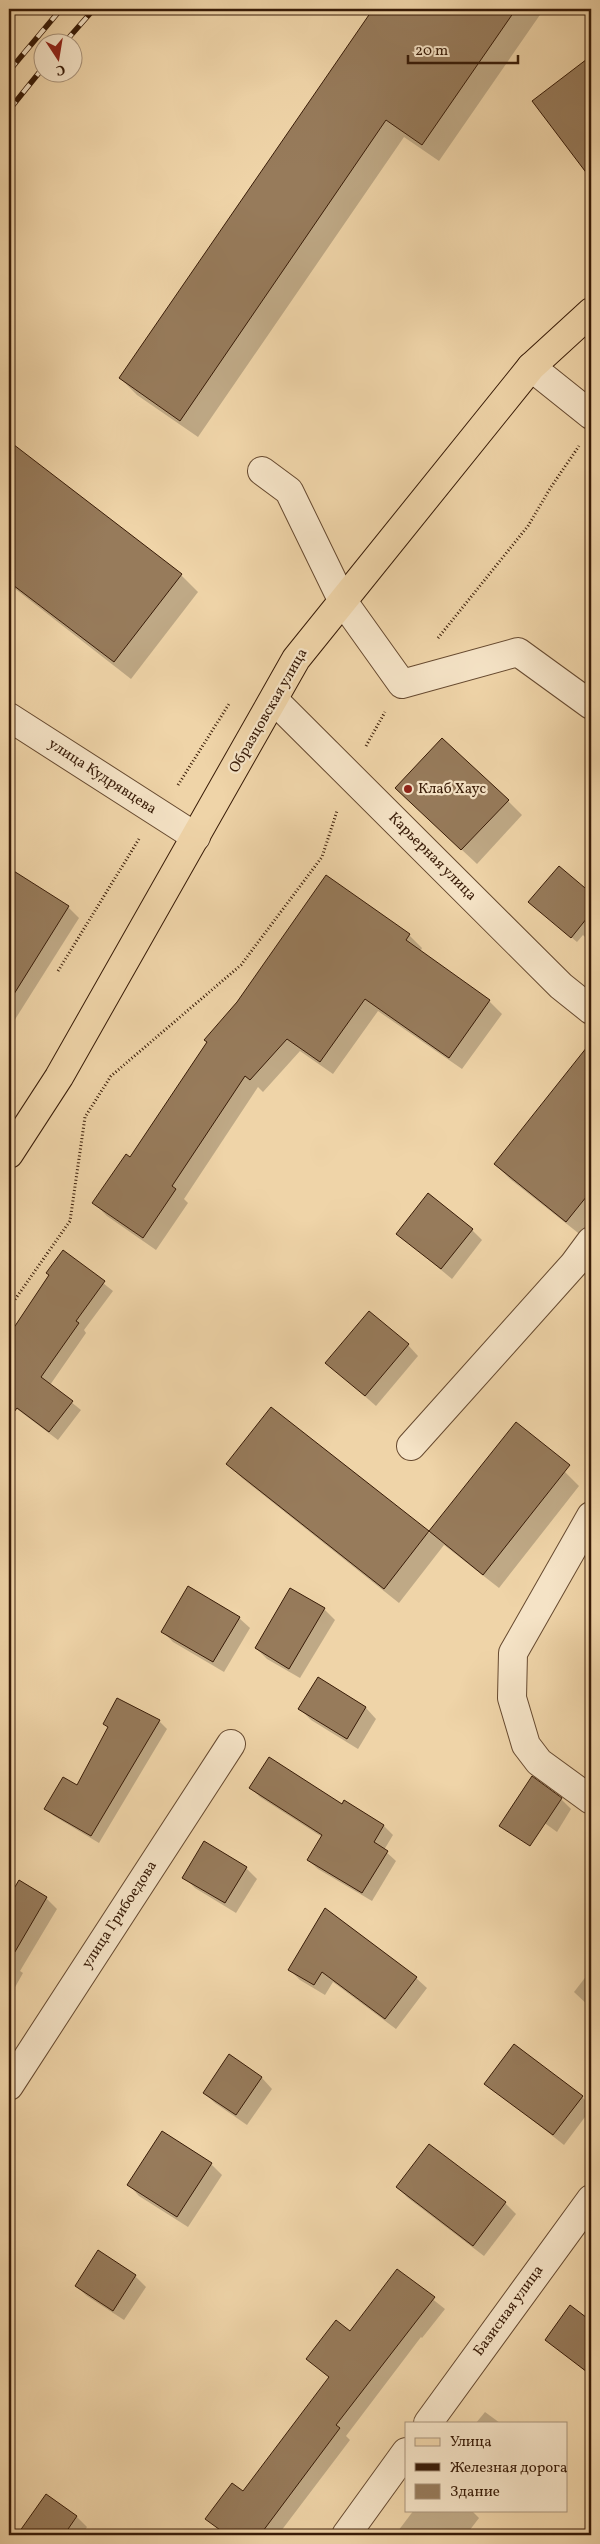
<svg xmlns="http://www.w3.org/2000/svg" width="600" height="2544" font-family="Vollkorn,serif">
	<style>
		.shadow { fill: #0003 }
		.building { fill: #977b5b; stroke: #381b07 }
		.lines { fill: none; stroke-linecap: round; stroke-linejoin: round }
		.minor-casing { stroke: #66492f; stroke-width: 30 }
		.major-casing { stroke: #381b07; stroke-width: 30 }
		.path { stroke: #381b07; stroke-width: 3; stroke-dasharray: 1 2.5; stroke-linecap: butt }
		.minor { stroke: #f5e3c6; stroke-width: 28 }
		.major { stroke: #efd4a8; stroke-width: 28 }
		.rail-casing { stroke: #381b07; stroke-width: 5.5 }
		.rail { stroke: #f5e3c6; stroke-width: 4; stroke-dasharray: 11; stroke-linecap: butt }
		.poi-dot { fill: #8f2418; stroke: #f5e3c6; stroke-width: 2 }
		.labels { text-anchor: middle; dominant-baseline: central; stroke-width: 4.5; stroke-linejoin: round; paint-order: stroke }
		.street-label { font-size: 15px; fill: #381b07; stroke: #f5e3c6 }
		.poi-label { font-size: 15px; fill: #381b07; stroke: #f5e3c6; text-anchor: start }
	</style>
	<rect width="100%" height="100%" fill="#efd4a8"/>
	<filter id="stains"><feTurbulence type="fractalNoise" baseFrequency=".004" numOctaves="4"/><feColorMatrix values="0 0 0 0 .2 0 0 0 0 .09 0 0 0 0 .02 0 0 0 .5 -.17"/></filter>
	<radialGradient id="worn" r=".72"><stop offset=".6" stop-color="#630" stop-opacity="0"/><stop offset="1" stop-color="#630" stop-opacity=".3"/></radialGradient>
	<g class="shadow">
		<polygon points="374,9 544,9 439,161 404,137 198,437 137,395 120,378"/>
		<polygon points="591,58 591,173 579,161 534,101"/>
		<polygon points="9,442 181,575 198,592 131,679 9,584"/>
		<polygon points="396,788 508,801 522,815 477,864"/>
		<polygon points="559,868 591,895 591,943 583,935 577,942 535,907"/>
		<polygon points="9,870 68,907 79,918 9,1029"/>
		<polygon points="326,877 409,935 422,948 420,952 489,1001 502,1014 462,1069 378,1011 333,1074 300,1051 263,1092 258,1087 184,1199 188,1203 156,1250 107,1216 94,1203 131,1159"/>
		<polygon points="577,1062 591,1074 591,1223 582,1236 510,1179 495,1164"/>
		<polygon points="472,1230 482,1240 452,1279 398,1234"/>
		<polygon points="64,1252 113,1291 84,1330 86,1333 50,1385 81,1410 58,1440 9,1403 9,1335"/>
		<polygon points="408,1345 418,1356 376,1406 327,1363"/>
		<polygon points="272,1408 429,1533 507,1434 565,1472 579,1486 499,1588 444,1545 399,1603 242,1478 227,1464"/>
		<polygon points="324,1609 335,1620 300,1678 267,1659 256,1648"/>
		<polygon points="239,1618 250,1628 224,1672 173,1642 163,1632"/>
		<polygon points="318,1679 366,1708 376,1719 358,1749 311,1720 300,1709"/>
		<polygon points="159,1721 167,1729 99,1843 54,1816 46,1809 77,1786 109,1728 105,1724"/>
		<polygon points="251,1788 342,1805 384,1826 393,1835 384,1850 396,1861 372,1901 318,1869 308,1860 322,1837 260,1797"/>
		<polygon points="561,1799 571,1809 557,1832 528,1811"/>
		<polygon points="246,1868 257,1879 236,1913 195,1888 184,1877"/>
		<polygon points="19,1882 46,1898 57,1909 20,1971 23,1973 9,1998 9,1899"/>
		<polygon points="289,1969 416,1978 427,1988 396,2029 333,1982 325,1995 300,1980"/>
		<polygon points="591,1970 591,2008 574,1992"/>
		<polygon points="230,2056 262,2078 272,2089 247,2125 215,2103 204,2093"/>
		<polygon points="486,2083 582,2097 591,2106 591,2109 564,2145"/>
		<polygon points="429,2146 505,2203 516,2214 484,2256 408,2198 397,2187"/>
		<polygon points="211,2164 222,2175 188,2227 139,2196 129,2185"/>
		<polygon points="397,2271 445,2309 422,2338 421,2337 346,2436 350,2440 278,2535 226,2535 207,2518 243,2493 330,2378 308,2359 350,2333"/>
		<polygon points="135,2276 146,2287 124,2320 87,2296 76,2286"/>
		<polygon points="571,2307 591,2322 591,2376 546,2339"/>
		<polygon points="485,2412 500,2423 476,2423"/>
		<polygon points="46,2496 77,2517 87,2527 82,2535 19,2535"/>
		<polygon points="414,2510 471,2510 479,2518 466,2535 395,2535"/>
	</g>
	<g class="building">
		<polygon points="373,9 516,9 422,145 386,120 180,421 119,378"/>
		<polygon points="591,56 591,179 532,101"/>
		<polygon points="9,441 182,574 114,662 9,582"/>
		<polygon points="442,738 509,800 461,850 395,788"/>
		<polygon points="559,866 591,893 591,913 571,938 528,902"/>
		<polygon points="9,868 69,906 9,1002"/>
		<polygon points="326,875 410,934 406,940 490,1000 449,1058 365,999 320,1062 287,1039 250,1080 245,1076 172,1186 176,1189 143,1238 92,1203 126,1154 130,1157 207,1042 204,1040 237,1002"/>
		<polygon points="591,1042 591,1191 566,1222 494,1164"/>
		<polygon points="428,1193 473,1229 441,1269 396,1234"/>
		<polygon points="63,1250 105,1281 76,1321 79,1323 41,1377 73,1401 49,1432 17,1408 9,1419 9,1335 49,1275 46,1273"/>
		<polygon points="369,1311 409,1344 365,1396 325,1363"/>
		<polygon points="271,1407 429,1531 384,1589 226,1464"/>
		<polygon points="516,1422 570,1465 483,1575 429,1531"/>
		<polygon points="188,1586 240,1617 213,1662 161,1632"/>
		<polygon points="290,1588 325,1608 289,1669 255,1648"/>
		<polygon points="318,1677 366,1707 347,1739 298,1709"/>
		<polygon points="117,1698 160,1720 91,1836 44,1809 63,1777 77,1785 108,1727 103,1724"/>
		<polygon points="269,1757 342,1804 344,1800 384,1825 374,1842 388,1851 362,1893 307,1860 322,1835 249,1788"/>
		<polygon points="532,1776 562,1798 530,1846 499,1826"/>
		<polygon points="204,1841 247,1867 225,1903 182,1878"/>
		<polygon points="19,1880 47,1897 9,1962 9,1897"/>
		<polygon points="325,1908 417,1977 385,2019 322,1972 314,1985 288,1970"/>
		<polygon points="514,2044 583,2096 553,2135 484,2084"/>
		<polygon points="229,2054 262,2077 236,2115 203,2093"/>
		<polygon points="162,2131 212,2163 177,2217 127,2185"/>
		<polygon points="429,2144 506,2202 473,2246 396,2187"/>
		<polygon points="98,2250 136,2275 113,2311 75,2286"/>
		<polygon points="397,2269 435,2297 336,2425 340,2428 260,2535 227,2535 205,2519 232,2483 243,2491 329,2377 306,2359 336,2320 350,2331"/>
		<polygon points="570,2305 591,2321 591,2375 545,2340"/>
		<polygon points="46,2494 77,2516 64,2535 17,2535"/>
	</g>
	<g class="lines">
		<g class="minor-casing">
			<g id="minor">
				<polyline points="531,367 591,415"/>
				<polyline points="262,471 289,491 342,600 402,684 518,652 591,705"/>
				<polyline points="275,701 561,986 591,1010"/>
				<polyline points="9,717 196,837"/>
				<polyline points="411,1446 574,1264 591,1241"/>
				<polyline points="591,1516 513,1653 512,1698 526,1745 539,1762 591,1800"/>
				<polyline points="9,2086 231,1744"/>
				<polyline points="428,2423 591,2199"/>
				<polyline points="346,2535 406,2452"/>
			</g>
		</g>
		<g class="major-casing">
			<polyline id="major" points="9,1154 59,1077 296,659 531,367 591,312"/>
		</g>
		<g class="path">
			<polyline points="438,638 528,526 551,487 579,446"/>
			<polyline points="366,746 385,712"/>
			<polyline points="178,785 229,704"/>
			<polyline points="58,971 139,839"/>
			<polyline points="9,1308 70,1221 85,1117 111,1076 241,965 322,857 337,811"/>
		</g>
		<use href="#minor" class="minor"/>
		<use href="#major" class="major"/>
		<g class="rail-casing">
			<g id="rail">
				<polyline points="65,42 94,9"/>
				<polyline points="9,71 61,9"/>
				<polyline points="9,110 42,69"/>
			</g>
		</g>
		<use href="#rail" class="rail"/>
	</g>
	<circle class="poi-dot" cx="408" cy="789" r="5"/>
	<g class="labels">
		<g class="street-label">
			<text transform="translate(269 711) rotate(-60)">Образцовская улица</text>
			<text transform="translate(102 777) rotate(33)">улица Кудрявцева</text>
			<text transform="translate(432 857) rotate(45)">Карьерная улица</text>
			<text transform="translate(120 1915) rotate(-57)">улица Грибоедова</text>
			<text transform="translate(509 2311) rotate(-54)">Базисная улица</text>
		</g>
		<g class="poi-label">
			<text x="418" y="789">Клаб Хаус</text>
		</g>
	</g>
	<rect width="600" height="2544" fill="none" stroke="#efd4a8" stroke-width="30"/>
	<rect x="10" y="10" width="580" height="2524" fill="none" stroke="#381b07" stroke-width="2.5"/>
	<rect x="15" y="15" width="570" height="2514" fill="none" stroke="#381b07"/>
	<rect x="405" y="2422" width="162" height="90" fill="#f5e3c6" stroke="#a9937a"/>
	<rect x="415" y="2438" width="25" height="8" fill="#efd4a8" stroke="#a9937a"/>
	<text x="450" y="2446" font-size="15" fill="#381b07">Улица</text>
	<rect x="415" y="2463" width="25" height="8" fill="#381b07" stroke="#a9937a"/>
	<text x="450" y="2472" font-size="15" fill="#381b07">Железная дорога</text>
	<rect x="415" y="2484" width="25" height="15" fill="#977b5b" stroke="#a9937a"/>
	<text x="450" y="2496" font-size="15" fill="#381b07">Здание</text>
	<g transform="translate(58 58) rotate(168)"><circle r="24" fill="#f5e3c6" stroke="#a9937a"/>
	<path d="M0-4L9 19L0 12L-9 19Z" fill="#8f2418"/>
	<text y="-8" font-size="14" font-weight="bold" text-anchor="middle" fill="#381b07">С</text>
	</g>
	<path d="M408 55v8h110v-8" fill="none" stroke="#381b07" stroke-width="2.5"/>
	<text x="415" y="55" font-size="15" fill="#381b07" stroke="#f5e3c6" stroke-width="4" paint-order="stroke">20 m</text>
	<rect width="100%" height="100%" filter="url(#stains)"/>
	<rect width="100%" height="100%" fill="url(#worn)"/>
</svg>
